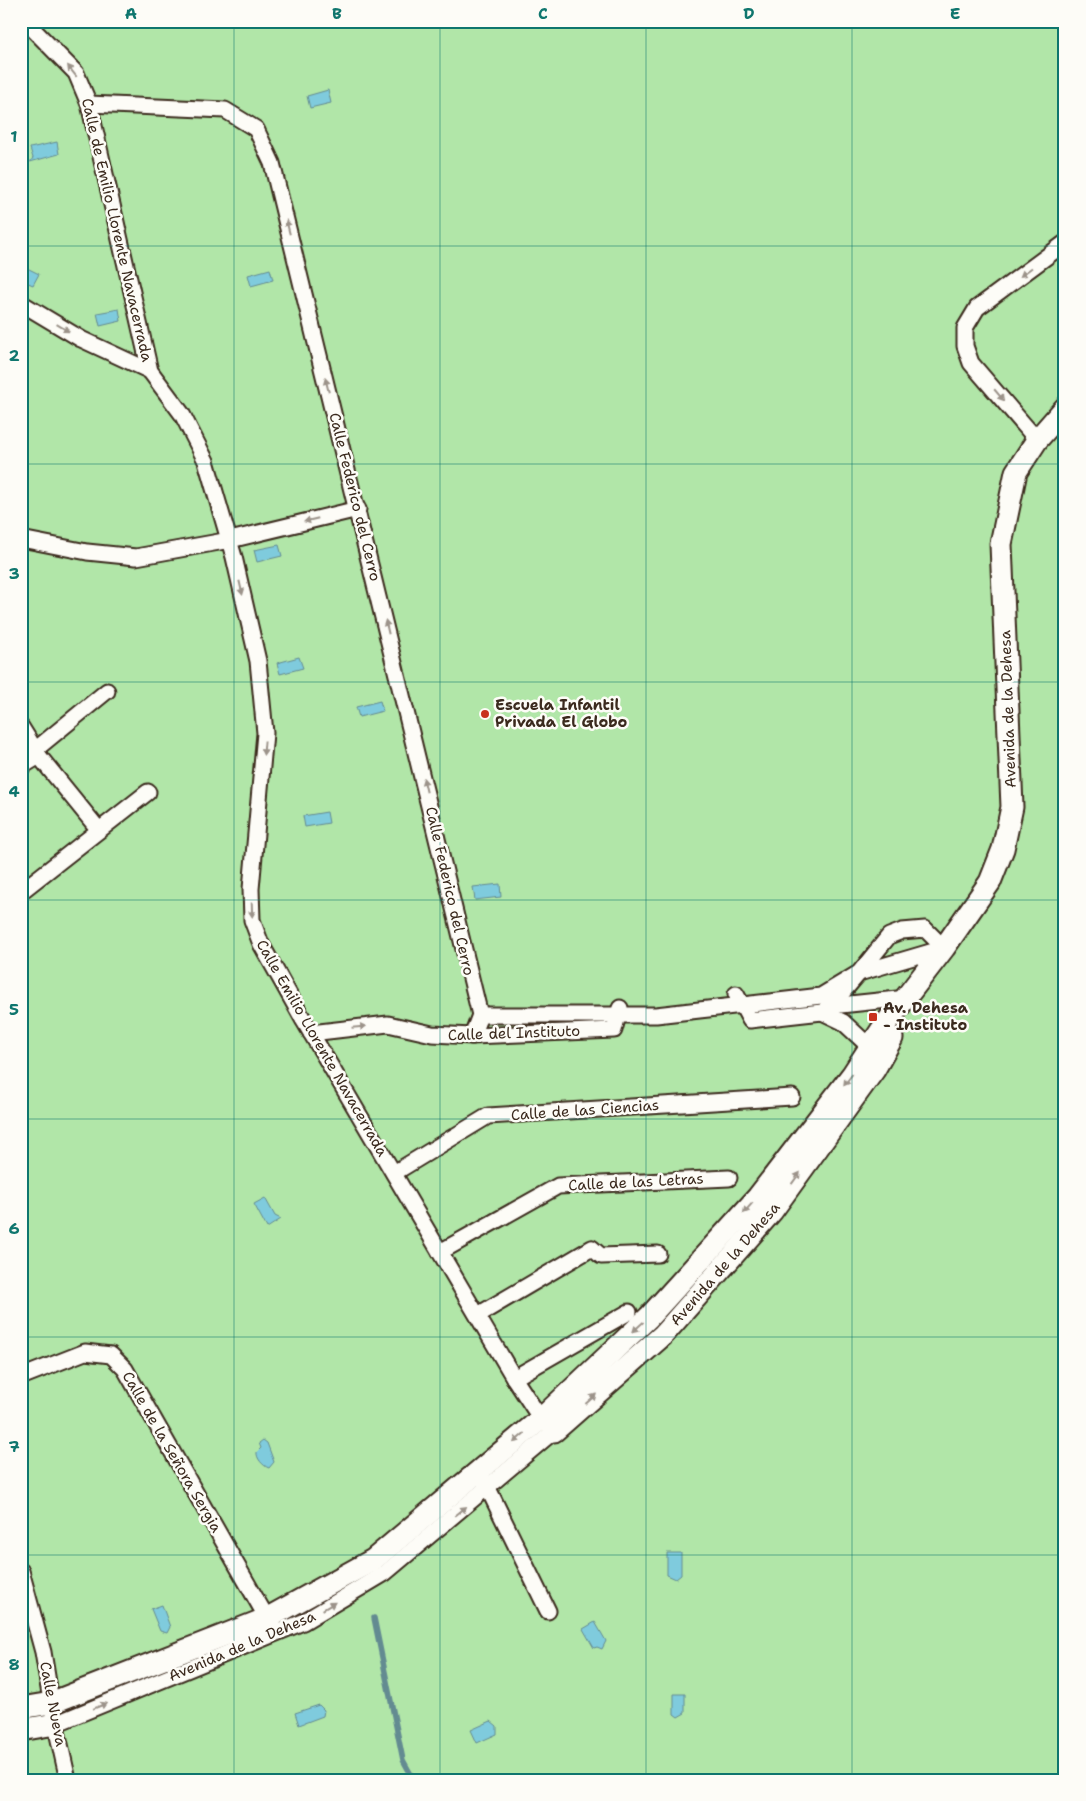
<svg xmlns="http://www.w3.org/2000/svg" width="1086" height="1801" font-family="'Shantell Sans',sans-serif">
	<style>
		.green { fill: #b1e6a8; stroke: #768863 }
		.water { fill: #7fcbdd; stroke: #648b91 }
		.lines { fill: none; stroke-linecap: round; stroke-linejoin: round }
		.stream { stroke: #648b91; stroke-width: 5.5 }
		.street-casing { stroke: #3b2a1e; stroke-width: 19 }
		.secondary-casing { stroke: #3b2a1e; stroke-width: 25 }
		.street { stroke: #fdfcf7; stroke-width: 15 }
		.secondary { stroke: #fdfcf7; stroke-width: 21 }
		.oneway { fill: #9c938a }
		.grid { fill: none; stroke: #0f766e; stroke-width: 1; stroke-opacity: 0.55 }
		.poi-dot { fill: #c8321e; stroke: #fdfcf7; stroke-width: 2 }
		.labels { text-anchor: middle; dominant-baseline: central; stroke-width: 5; stroke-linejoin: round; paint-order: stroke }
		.street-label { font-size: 15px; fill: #3b2a1e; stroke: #fdfcf7 }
		.poi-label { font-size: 15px; font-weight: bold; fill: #3b2a1e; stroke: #fdfcf7; text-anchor: start }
		.neatline { fill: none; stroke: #0f766e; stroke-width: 2 }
		.grid-label { font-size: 16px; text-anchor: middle; font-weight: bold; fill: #0f766e }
	</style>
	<rect width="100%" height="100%" fill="#f3ecdf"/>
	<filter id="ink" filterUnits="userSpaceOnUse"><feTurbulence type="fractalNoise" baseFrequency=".02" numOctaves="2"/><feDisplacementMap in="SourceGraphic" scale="10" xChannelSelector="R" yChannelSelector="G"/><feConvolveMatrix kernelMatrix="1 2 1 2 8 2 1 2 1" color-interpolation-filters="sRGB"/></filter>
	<g filter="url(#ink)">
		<rect class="green" x="21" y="21" width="1044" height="1759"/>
		<g class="water">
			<polygon points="328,90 331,103 310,108 307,96"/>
			<polygon points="57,142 59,154 30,162 33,158 30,148"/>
			<polygon points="21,265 39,274 33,285 21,280"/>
			<polygon points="270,269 273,280 251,286 248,275"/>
			<polygon points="119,309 121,321 100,326 97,313"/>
			<polygon points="279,545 282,556 257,562 254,550"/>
			<polygon points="299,657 303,668 280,674 277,663"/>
			<polygon points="380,701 383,711 359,717 356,707"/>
			<polygon points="327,812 329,823 305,827 303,816"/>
			<polygon points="500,884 501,897 475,900 473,887"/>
			<polygon points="265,1198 275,1216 281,1219 267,1228 254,1204"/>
			<path d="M263,1440L267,1443L274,1462L269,1468C263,1466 256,1458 257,1452L261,1448L259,1443Z"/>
			<polygon points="667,1553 681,1553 681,1575 676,1579 667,1575"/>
			<polygon points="162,1605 170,1627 167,1633 160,1631 151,1609"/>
			<polygon points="595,1622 606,1641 602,1649 597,1647 594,1648 583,1629"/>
			<polygon points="674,1694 685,1694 685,1713 678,1717 674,1714"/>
			<polygon points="319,1705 324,1710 323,1716 299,1725 295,1713"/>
			<polygon points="491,1721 497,1726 497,1734 477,1743 471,1730"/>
		</g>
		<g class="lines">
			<polyline class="stream" points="374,1618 403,1760 414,1780"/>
			<g class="street-casing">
				<g id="street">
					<polyline points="25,21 76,73 89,104 150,371 182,414 206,461 234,557 258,661 265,733 251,889 252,920 261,944 304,1021 514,1378 535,1410 554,1431 385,1573 303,1622 55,1724"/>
					<polyline points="89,104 225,110 256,129 272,163 480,1015 472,1036"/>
					<polyline points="21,303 81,339 150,371"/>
					<polyline points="1037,440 971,363 965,346 965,328 977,308 1065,243"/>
					<polyline points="21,539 87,552 136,557 230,540 358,509"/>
					<polyline points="21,727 39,756 99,830"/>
					<polyline points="35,750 107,691"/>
					<polyline points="21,767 39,756"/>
					<polyline points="23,890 148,792"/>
					<polyline points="831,1006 907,998"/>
					<polyline points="822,1012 843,1022 871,1048"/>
					<polyline points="480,1015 656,1015 821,996 859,973 889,936 902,931 925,929 944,948 859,973 831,1006 822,1012 750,1020 736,994"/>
					<polyline points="311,1033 388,1024 432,1034 472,1036 614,1030 620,1008"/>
					<polyline points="394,1173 488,1116 792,1097"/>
					<polyline points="440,1252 558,1186 729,1178"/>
					<polyline points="478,1315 592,1248 601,1256 658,1254"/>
					<polyline points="21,1377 85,1352 111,1355 125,1369 272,1627"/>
					<polyline points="514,1378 629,1312"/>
					<polyline points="484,1480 548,1611"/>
					<polyline points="21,1571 43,1652 53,1713 68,1780"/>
				</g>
			</g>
			<g class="secondary-casing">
				<g id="secondary">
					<polyline points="554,1431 663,1335 772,1211 874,1070 892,1038"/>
					<polyline points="21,1708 51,1703 268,1618 373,1560 542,1418 649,1317 758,1197 852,1075 884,1026 944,948 990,882 1003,849 1012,807 1001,544 1016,472 1037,440 1065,408"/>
					<polyline points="21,1730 55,1724"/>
				</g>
			</g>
			<use href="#street" class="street"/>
			<use href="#secondary" class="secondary"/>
		</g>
		<defs><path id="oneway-solid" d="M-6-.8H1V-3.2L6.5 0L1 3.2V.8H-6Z" transform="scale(1.25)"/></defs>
		<g class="oneway">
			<use href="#oneway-solid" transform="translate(72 71) rotate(-128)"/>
			<use href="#oneway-solid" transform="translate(288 227) rotate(-104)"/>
			<use href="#oneway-solid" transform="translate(1026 272) rotate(143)"/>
			<use href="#oneway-solid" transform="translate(63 328) rotate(31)"/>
			<use href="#oneway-solid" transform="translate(327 385) rotate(-104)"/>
			<use href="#oneway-solid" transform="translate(999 395) rotate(50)"/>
			<use href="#oneway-solid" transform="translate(311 520) rotate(166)"/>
			<use href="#oneway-solid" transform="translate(241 588) rotate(77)"/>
			<use href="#oneway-solid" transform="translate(387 627) rotate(-103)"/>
			<use href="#oneway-solid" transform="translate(264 748) rotate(95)"/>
			<use href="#oneway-solid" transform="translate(425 785) rotate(-103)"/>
			<use href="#oneway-solid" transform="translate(252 910) rotate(88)"/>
			<use href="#oneway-solid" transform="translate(359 1027) rotate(-5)"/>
			<use href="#oneway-solid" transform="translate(848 1080) rotate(127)"/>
			<use href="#oneway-solid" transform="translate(796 1178) rotate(-54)"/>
			<use href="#oneway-solid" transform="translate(748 1208) rotate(131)"/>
			<use href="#oneway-solid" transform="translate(638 1327) rotate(137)"/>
			<use href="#oneway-solid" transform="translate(591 1399) rotate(-42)"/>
			<use href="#oneway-solid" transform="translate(519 1438) rotate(139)"/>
			<use href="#oneway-solid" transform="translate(461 1511) rotate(-39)"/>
			<use href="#oneway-solid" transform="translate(329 1606) rotate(-31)"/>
			<use href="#oneway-solid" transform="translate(100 1706) rotate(-23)"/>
		</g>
	</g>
	<path class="grid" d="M234,21V1780M440,21V1780M646,21V1780M852,21V1780M21,246H1065M21,464H1065M21,682H1065M21,900H1065M21,1119H1065M21,1337H1065M21,1555H1065"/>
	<g class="poi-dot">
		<circle cx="485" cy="714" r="5"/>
		<rect x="868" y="1012" width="10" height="10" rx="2.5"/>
	</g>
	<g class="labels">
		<g class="street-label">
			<text transform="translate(117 230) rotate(77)">Calle de Emilio Llorente Navacerrada</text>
			<text transform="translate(355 497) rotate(76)">Calle Federico del Cerro</text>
			<text transform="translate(1008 709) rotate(-92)">Avenida de la Dehesa</text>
			<text transform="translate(450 891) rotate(77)">Calle Federico del Cerro</text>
			<text transform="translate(514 1033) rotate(-2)">Calle del Instituto</text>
			<text transform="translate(322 1048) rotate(60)">Calle Emilio Llorente Navacerrada</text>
			<text transform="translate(585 1110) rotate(-4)">Calle de las Ciencias</text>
			<text transform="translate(636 1182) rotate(-3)">Calle de las Letras</text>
			<text transform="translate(725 1264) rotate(-49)">Avenida de la Dehesa</text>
			<text transform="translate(172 1452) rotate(60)">Calle de la Señora Sergia</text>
			<text transform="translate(242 1646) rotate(-23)">Avenida de la Dehesa</text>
			<text transform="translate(53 1704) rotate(79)">Calle Nueva</text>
		</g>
		<g class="poi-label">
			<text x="495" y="705">Escuela Infantil<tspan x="495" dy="17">Privada El Globo</tspan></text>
			<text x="883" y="1008">Av. Dehesa<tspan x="883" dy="17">- Instituto</tspan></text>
		</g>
	</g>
	<rect width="1086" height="1801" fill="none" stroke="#fdfcf7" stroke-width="55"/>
	<rect x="28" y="28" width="1030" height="1746" class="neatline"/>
	<g class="grid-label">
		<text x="131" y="19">A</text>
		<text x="337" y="19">B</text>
		<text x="543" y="19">C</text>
		<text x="749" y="19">D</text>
		<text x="955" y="19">E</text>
		<text x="14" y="142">1</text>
		<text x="14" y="361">2</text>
		<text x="14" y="579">3</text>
		<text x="14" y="797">4</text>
		<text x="14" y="1015">5</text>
		<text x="14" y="1234">6</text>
		<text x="14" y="1452">7</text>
		<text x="14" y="1670">8</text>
	</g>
</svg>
